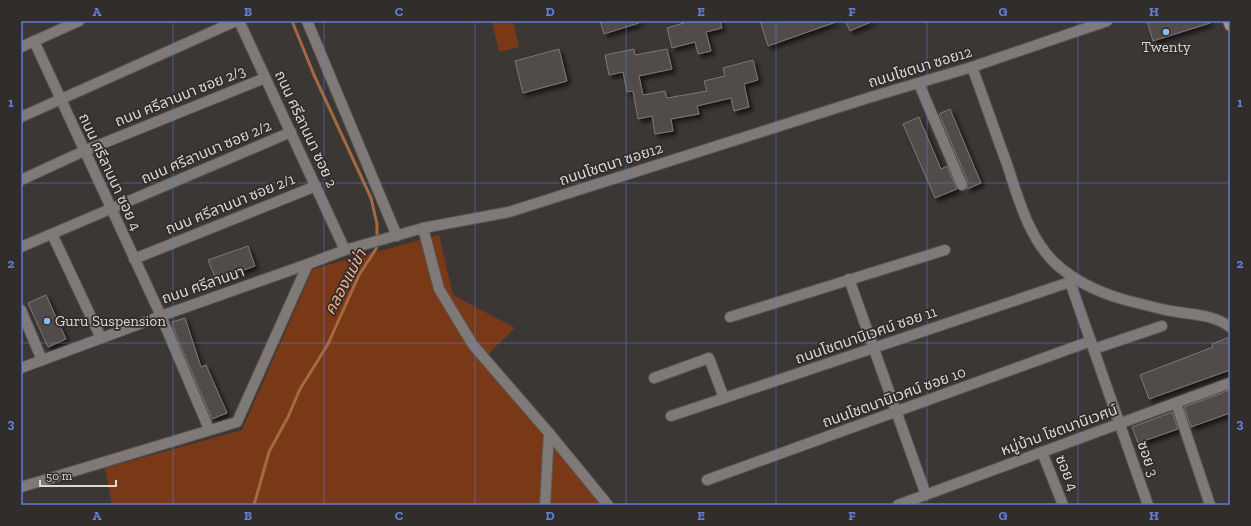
<svg xmlns="http://www.w3.org/2000/svg" width="1251" height="526" font-family="'Zilla Slab','Noto Sans Thai',serif">
	<style>
		.green { fill: #7a3916 }
		.lines { fill: none; stroke-linecap: round; stroke-linejoin: round }
		.stream { stroke: #a56942; stroke-width: 3 }
		.building { fill: #514c4a; stroke: #7d7775; filter: url(#shadow) }
		.street-casing { stroke: #5a5654; stroke-width: 12 }
		.primary-casing { stroke: #5a5654; stroke-width: 12 }
		.street { stroke: #7f7a78; stroke-width: 10 }
		.primary { stroke: #bf896f; stroke-width: 10 }
		.grid { fill: none; stroke: #607ed8; stroke-width: 1; stroke-opacity: 0.55 }
		.poi-dot { fill: #89bafc; stroke: #312d2b; stroke-width: 1.5 }
		.labels { text-anchor: middle; dominant-baseline: central; stroke-width: 3.5; stroke-linejoin: round; paint-order: stroke }
		.poi-label { font-size: 15px; fill: #dbd8d7; stroke: #312d2b }
		.street-label { font-size: 15px; fill: #dbd8d7; stroke: #312d2b }
		.water-label { font-size: 16px; font-style: italic; fill: #f7b08f; stroke: #312d2b }
		.neatline { fill: none; stroke: #607ed8; stroke-width: 1.5 }
		.grid-label { font-size: 13px; text-anchor: middle; font-weight: bold; fill: #607ed8 }
	</style>
	<defs>
		<filter id="shadow"><feDropShadow dx="3.5" dy="3.5" stdDeviation="2" flood-color="#0009"/></filter>
	</defs>
	<rect width="100%" height="100%" fill="#3b3735"/>
	<g class="green">
		<polygon points="492,21 513,21 519,47 499,52"/>
		<polygon points="439,235 453,295 515,328 487,355 614,505 112,505 105,468 242,430 313,269"/>
	</g>
	<g class="lines">
		<g class="stream">
			<polyline points="292,21 314,75 371,198 377,224 377,238"/>
			<polyline points="254,505 269,452 288,417 300,389 328,344 359,275 376,249 377,244"/>
		</g>
	</g>
	<g class="building">
		<polygon points="600,21 639,21 639,23 604,34"/>
		<polygon points="684,21 720,21 722,28 706,32 711,51 698,54 695,42 672,48 667,28 684,23"/>
		<polygon points="760,21 836,21 836,22 768,46"/>
		<polygon points="845,21 873,21 850,31"/>
		<polygon points="1147,21 1210,21 1210,23 1153,41"/>
		<polygon points="559,49 567,81 523,93 515,61"/>
		<polygon points="634,49 635,55 667,49 672,69 639,76 643,95 665,91 667,98 707,91 704,81 725,76 723,68 753,60 758,80 744,84 749,107 734,111 731,98 697,106 699,114 671,119 673,131 655,134 652,116 638,119 633,91 627,92 623,72 609,75 605,55"/>
		<polygon points="950,109 981,183 967,189 968,182 939,114"/>
		<polygon points="919,117 941,169 947,166 957,189 935,198 903,124"/>
		<polygon points="248,246 255,266 216,280 208,260"/>
		<polygon points="46,295 66,339 48,347 28,303"/>
		<polygon points="185,318 201,367 206,365 227,413 212,419 176,335 172,322"/>
		<polygon points="1230,337 1230,370 1149,399 1140,375 1213,347 1212,344"/>
		<polygon points="1230,390 1230,413 1191,427 1184,407"/>
		<polygon points="1172,412 1178,429 1138,443 1132,427"/>
	</g>
	<g class="lines">
		<g class="street-casing">
			<g id="street">
				<polyline points="239,21 345,250"/>
				<polyline points="307,21 397,236"/>
				<polyline points="34,41 161,316 209,429"/>
				<polyline points="21,47 79,21"/>
				<path d="M972,67C984,99 995,132 1007,164C1018,198 1029,239 1056,264C1075,281 1098,292 1122,299C1137,303 1152,307 1166,310C1188,315 1212,313 1230,327"/>
				<polyline points="919,84 962,185"/>
				<polyline points="21,117 236,21"/>
				<polyline points="21,180 84,151 265,78"/>
				<polyline points="423,228 439,289 473,345 549,433 545,505"/>
				<polyline points="52,234 101,338"/>
				<polyline points="21,247 291,132"/>
				<polyline points="134,259 316,186"/>
				<polyline points="849,279 926,495"/>
				<polyline points="21,310 42,360"/>
				<polyline points="730,317 945,250"/>
				<polyline points="1094,349 1162,326"/>
				<polyline points="21,368 161,316 308,264 345,250 423,228 509,212 871,97 972,67 1107,21"/>
				<polyline points="654,378 709,358 724,398"/>
				<polyline points="1176,403 1210,505"/>
				<polyline points="671,416 1070,282 1148,505"/>
				<polyline points="549,433 608,505"/>
				<polyline points="1042,452 1063,505"/>
				<polyline points="707,480 1091,341"/>
				<polyline points="21,487 237,422 308,264"/>
				<polyline points="898,505 1230,383"/>
			</g>
		</g>
		<g class="primary-casing">
			<polyline id="primary" points="1228,21 1230,26"/>
		</g>
		<use href="#street" class="street"/>
		<use href="#primary" class="primary"/>
	</g>
	<path class="grid" d="M173,21V505M324,21V505M475,21V505M626,21V505M776,21V505M927,21V505M1078,21V505M21,183H1230M21,343H1230"/>
	<g class="poi-dot">
		<circle cx="1166" cy="32" r="4"/>
		<circle cx="47" cy="321" r="4"/>
	</g>
	<g class="labels">
		<g class="poi-label">
			<text x="1166" y="47">Twenty</text>
			<text x="55" y="321" text-anchor="start">Guru Suspension</text>
		</g>
		<g class="street-label">
			<text transform="translate(920 67) rotate(-17)">ถนนโชตนา ซอย12</text>
			<text transform="translate(180 96) rotate(-22)">ถนน ศรีลานนา ซอย 2/3</text>
			<text transform="translate(306 129) rotate(65)">ถนน ศรีลานนา ซอย 2</text>
			<text transform="translate(206 152) rotate(-23)">ถนน ศรีลานนา ซอย 2/2</text>
			<text transform="translate(611 164) rotate(-18)">ถนนโชตนา ซอย12</text>
			<text transform="translate(110 172) rotate(65)">ถนน ศรีลานนา ซอย 4</text>
			<text transform="translate(230 204) rotate(-22)">ถนน ศรีลานนา ซอย 2/1</text>
			<text transform="translate(203 285) rotate(-19)">ถนน ศรีลานนา</text>
			<text transform="translate(866 335) rotate(-19)">ถนนโชตนานิเวศน์ ซอย 11</text>
			<text transform="translate(894 397) rotate(-20)">ถนนโชตนานิเวศน์ ซอย 10</text>
			<text transform="translate(1059 430) rotate(-20)">หมู่บ้าน โชตนานิเวศน์</text>
			<text transform="translate(1148 459) rotate(71)">ซอย 3</text>
			<text transform="translate(1067 473) rotate(68)">ซอย 4</text>
		</g>
		<g class="water-label">
			<text transform="translate(345 282) rotate(-62)">คลองแม่ข่า</text>
		</g>
	</g>
	<rect width="1251" height="526" fill="none" stroke="#312d2b" stroke-width="44"/>
	<path d="M40 480v6h76v-6" fill="none" stroke="#dbd8d7" stroke-width="2"/>
	<text x="46" y="480" font-size="12" fill="#dbd8d7" stroke="#312d2b" stroke-width="3" paint-order="stroke">50 m</text>
	<rect x="22" y="22" width="1207" height="482" class="neatline"/>
	<g class="grid-label">
		<text x="97" y="16">A</text>
		<text x="248" y="16">B</text>
		<text x="399" y="16">C</text>
		<text x="550" y="16">D</text>
		<text x="701" y="16">E</text>
		<text x="852" y="16">F</text>
		<text x="1003" y="16">G</text>
		<text x="1154" y="16">H</text>
		<text x="11" y="107">1</text>
		<text x="1240" y="107">1</text>
		<text x="11" y="268">2</text>
		<text x="1240" y="268">2</text>
		<text x="11" y="428">3</text>
		<text x="1240" y="428">3</text>
		<text x="97" y="520">A</text>
		<text x="248" y="520">B</text>
		<text x="399" y="520">C</text>
		<text x="550" y="520">D</text>
		<text x="701" y="520">E</text>
		<text x="852" y="520">F</text>
		<text x="1003" y="520">G</text>
		<text x="1154" y="520">H</text>
	</g>
</svg>
